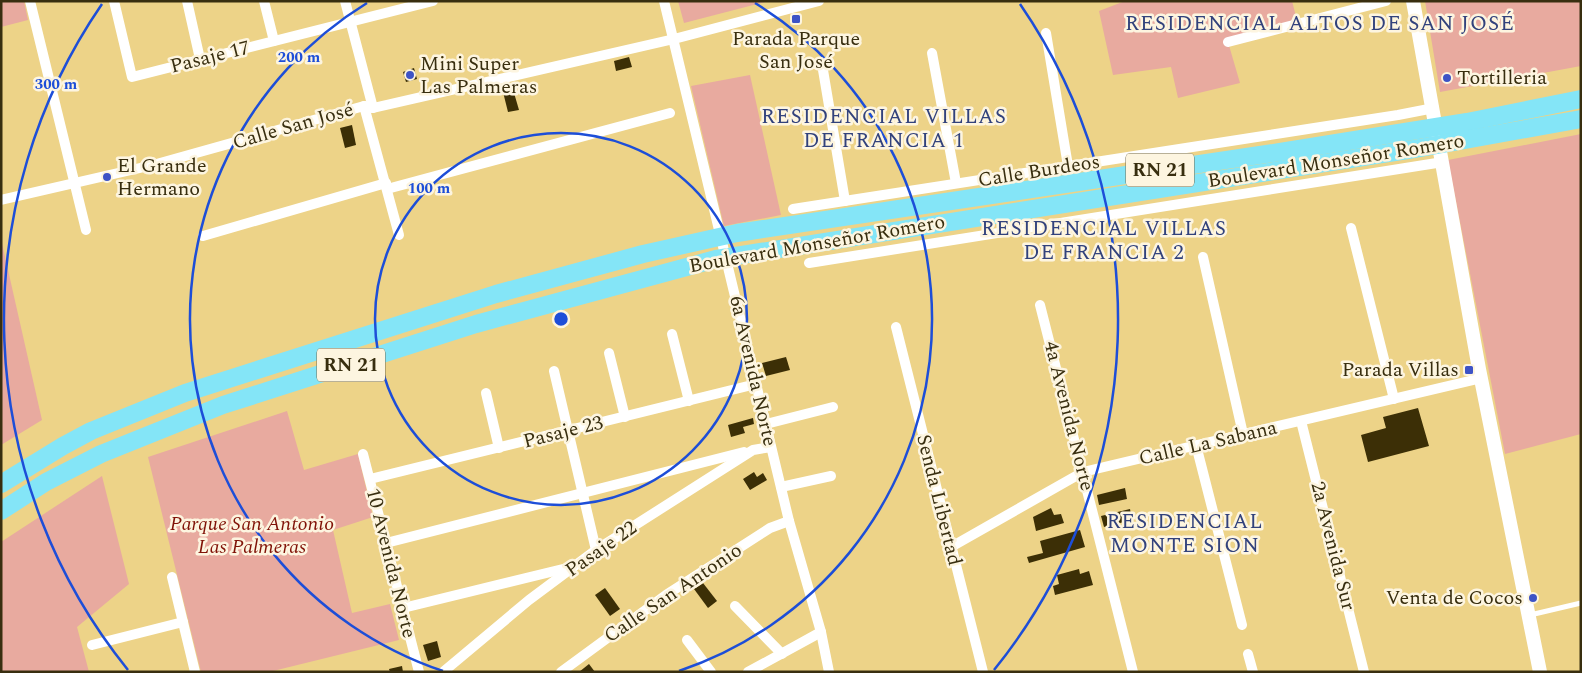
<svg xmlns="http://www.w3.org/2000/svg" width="1582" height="673" font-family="Spectral,serif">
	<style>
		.green { fill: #e8aa9f }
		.building { fill: #3c2f06 }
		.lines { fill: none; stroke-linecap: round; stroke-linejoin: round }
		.lane { stroke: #fff; stroke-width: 5 }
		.street { stroke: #fff; stroke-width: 10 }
		.secondary { stroke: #fff; stroke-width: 14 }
		.highway { stroke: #84e5f7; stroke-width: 18 }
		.ring { fill: none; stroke: #1d4ed8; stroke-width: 2.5 }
		.poi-dot { fill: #3d53c6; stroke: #fdf5e0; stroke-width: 2 }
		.labels { text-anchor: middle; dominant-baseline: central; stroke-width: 5; stroke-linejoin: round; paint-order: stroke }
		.shield { fill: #fdf5e0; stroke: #736a4e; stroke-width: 1 }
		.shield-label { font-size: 19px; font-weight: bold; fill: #382e0f }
		.poi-label { font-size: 20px; fill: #382e0f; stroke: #fdf5e0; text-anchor: start }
		.street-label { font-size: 20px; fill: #382e0f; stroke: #fdf5e0 }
		.park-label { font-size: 20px; font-style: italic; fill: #801207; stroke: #fdf5e0 }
		.neighbourhood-label { font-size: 21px; letter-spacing: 1px; fill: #32427c; stroke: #fdf5e0 }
		.centre { fill: #1d4ed8; stroke: #fdf5e0; stroke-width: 2.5 }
		.ring-label { font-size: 15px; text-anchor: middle; font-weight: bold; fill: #1d4ed8; stroke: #fdf5e0; stroke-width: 5; stroke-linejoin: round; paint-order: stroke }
	</style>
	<rect width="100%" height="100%" fill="#edd388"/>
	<g class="green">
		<polygon points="1,1 24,1 28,20 1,27"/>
		<polygon points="678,1 769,1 684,23"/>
		<polygon points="1125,1 1292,1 1298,24 1228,42 1240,83 1178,98 1171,67 1113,75 1099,11"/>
		<polygon points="1425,1 1581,1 1581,66 1440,92"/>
		<polygon points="750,75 781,215 724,226 691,86"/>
		<polygon points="1581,134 1581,434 1505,454 1448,160"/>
		<polygon points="1,239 42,420 1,445"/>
		<polygon points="287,411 304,470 358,454 373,517 333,530 352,613 390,604 399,640 269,672 201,672 148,457"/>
		<polygon points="102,476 129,584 77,627 89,672 1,672 1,542"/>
	</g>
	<g class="building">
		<polygon points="629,57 632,67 616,71 614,61"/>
		<polygon points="414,68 417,79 406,82 403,72"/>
		<polygon points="512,86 519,110 508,112 502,88"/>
		<polygon points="352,125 356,145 345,148 340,128"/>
		<polygon points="786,357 790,370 766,376 762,363"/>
		<polygon points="1418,408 1429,446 1368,462 1361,435 1386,428 1383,417"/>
		<polygon points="753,418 754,424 743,427 745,433 731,437 728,425"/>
		<polygon points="754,472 757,477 763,473 767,480 750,490 743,479"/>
		<polygon points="1125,488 1127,499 1099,505 1097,495"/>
		<polygon points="1051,508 1054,515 1061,514 1064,523 1036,531 1033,517"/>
		<polygon points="1130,509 1132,520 1104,527 1101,516"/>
		<polygon points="1080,530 1085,547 1029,563 1027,557 1043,553 1040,541"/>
		<polygon points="1079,569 1080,574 1089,571 1093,585 1055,595 1053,586 1059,584 1057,575"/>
		<polygon points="703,583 717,601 708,608 694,589"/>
		<polygon points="605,588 620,609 610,616 595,595"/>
		<polygon points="437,641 441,657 428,661 423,645"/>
		<polygon points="589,664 595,672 579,672"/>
		<polygon points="402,666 403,672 390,672 389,669"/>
	</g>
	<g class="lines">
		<polyline class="lane" points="1530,615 1581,603"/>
		<g class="street">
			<polyline points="30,1 86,230"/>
			<polyline points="114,1 132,77 433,1"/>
			<polyline points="187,1 200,59"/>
			<polyline points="264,1 274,41"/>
			<polyline points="345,1 373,108"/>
			<polyline points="664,1 789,521 821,632 829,672"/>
			<polyline points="1046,33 1068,166"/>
			<polyline points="1228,42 1386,1"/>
			<polyline points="932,53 956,183"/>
			<polyline points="823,70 845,201"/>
			<polyline points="364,106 399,235"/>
			<polyline points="387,189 670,113"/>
			<polyline points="1,200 153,165 364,106 373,108 674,39 819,1"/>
			<polyline points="793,209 1398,115 1434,108"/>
			<polyline points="1351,228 1394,399"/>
			<polyline points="203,236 386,183"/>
			<polyline points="1203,257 1243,434"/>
			<polyline points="809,263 1443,162"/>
			<polyline points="1040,305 1133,672"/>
			<polyline points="896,327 983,672"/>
			<polyline points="672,334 689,401"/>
			<polyline points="609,353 625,417"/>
			<polyline points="554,371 596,550"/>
			<polyline points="486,393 499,448"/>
			<polyline points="1301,421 1364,672"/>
			<polyline points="766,424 833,407"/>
			<polyline points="1196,445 1242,625"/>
			<polyline points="363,454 419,672"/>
			<polyline points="370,479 756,384"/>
			<polyline points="781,487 831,476"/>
			<polyline points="386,543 744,452"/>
			<polyline points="951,547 1083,472 1482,378"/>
			<polyline points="172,577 195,672"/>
			<polyline points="735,606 782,654"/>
			<polyline points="403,608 567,568 572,569"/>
			<polyline points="687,640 711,672"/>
			<polyline points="92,645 183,622"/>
			<polyline points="1248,654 1253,672"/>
			<polyline points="443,672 529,600 596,550 753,450 771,447"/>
			<polyline points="561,672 666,595 770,528 789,521"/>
			<polyline points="748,672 821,632"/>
		</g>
		<polyline class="secondary" points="1413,1 1479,369 1540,672"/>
		<g class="highway">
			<polyline points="1,484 63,446 91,431 185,393 496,294 643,254 737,233 1280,152 1467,122 1581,99"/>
			<polyline points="1,511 46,482 101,454 223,405 476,324 716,259 1414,149 1581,119"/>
		</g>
	</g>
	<g class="ring">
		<circle cx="561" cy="319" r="186"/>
		<path d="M443 671A371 371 0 0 1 367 3M755 3A371 371 0 0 1 679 671"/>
		<path d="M128 670A557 557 0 0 1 102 4M1020 4A557 557 0 0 1 994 670"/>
	</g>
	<g class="poi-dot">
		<rect x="791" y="14" width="10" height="10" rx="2.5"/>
		<circle cx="410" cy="75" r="5"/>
		<circle cx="1447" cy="78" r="5"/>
		<circle cx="107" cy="177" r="5"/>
		<rect x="1464" y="365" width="10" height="10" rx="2.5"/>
		<circle cx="1533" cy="598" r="5"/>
	</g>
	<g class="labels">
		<g class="shield">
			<rect x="1126" y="153.5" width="68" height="33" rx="4"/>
			<rect x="317" y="348.5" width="68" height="33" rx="4"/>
		</g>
		<g class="shield-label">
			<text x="1160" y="170">RN 21</text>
			<text x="351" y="365">RN 21</text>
		</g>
		<g class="poi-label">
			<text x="796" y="39" text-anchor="middle">Parada Parque<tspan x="796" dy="23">San José</tspan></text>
			<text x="420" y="64">Mini Super<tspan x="420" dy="23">Las Palmeras</tspan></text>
			<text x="1457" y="78">Tortilleria</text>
			<text x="117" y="166">El Grande<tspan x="117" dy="23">Hermano</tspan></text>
			<text x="1459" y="370" text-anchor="end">Parada Villas</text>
			<text x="1523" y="598" text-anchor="end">Venta de Cocos</text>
		</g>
		<g class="street-label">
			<text transform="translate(210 57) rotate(-14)">Pasaje 17</text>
			<text transform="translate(293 126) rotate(-16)">Calle San José</text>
			<text transform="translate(1336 161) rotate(-9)">Boulevard Monseñor Romero</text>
			<text transform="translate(1039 171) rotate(-9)">Calle Burdeos</text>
			<text transform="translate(817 244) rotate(-10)">Boulevard Monseñor Romero</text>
			<text transform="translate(753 371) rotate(77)">6a Avenida Norte</text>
			<text transform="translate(1069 416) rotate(76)">4a Avenida Norte</text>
			<text transform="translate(563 432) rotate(-14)">Pasaje 23</text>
			<text transform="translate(1208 443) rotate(-13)">Calle La Sabana</text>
			<text transform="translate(939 500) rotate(76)">Senda Libertad</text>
			<text transform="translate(1333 546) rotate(76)">2a Avenida Sur</text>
			<text transform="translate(601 549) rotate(-35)">Pasaje 22</text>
			<text transform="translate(391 563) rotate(76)">10 Avenida Norte</text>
			<text transform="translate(673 593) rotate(-34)">Calle San Antonio</text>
		</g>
		<g class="park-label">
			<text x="252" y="524">Parque San Antonio<tspan x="252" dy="23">Las Palmeras</tspan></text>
		</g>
		<g class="neighbourhood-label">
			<text x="1320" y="24">RESIDENCIAL ALTOS DE SAN JOSÉ</text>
			<text x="884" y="117">RESIDENCIAL VILLAS<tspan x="884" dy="24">DE FRANCIA 1</tspan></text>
			<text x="1104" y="229">RESIDENCIAL VILLAS<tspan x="1104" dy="24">DE FRANCIA 2</tspan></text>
			<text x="1185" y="522">RESIDENCIAL<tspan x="1185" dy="24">MONTE SION</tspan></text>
		</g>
	</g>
	<circle cx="561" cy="319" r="8" class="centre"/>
	<g class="ring-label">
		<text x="299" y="62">200 m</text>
		<text x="56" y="89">300 m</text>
		<text x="429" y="193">100 m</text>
	</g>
	<rect width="1582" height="673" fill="none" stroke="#382e0f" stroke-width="5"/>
</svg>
